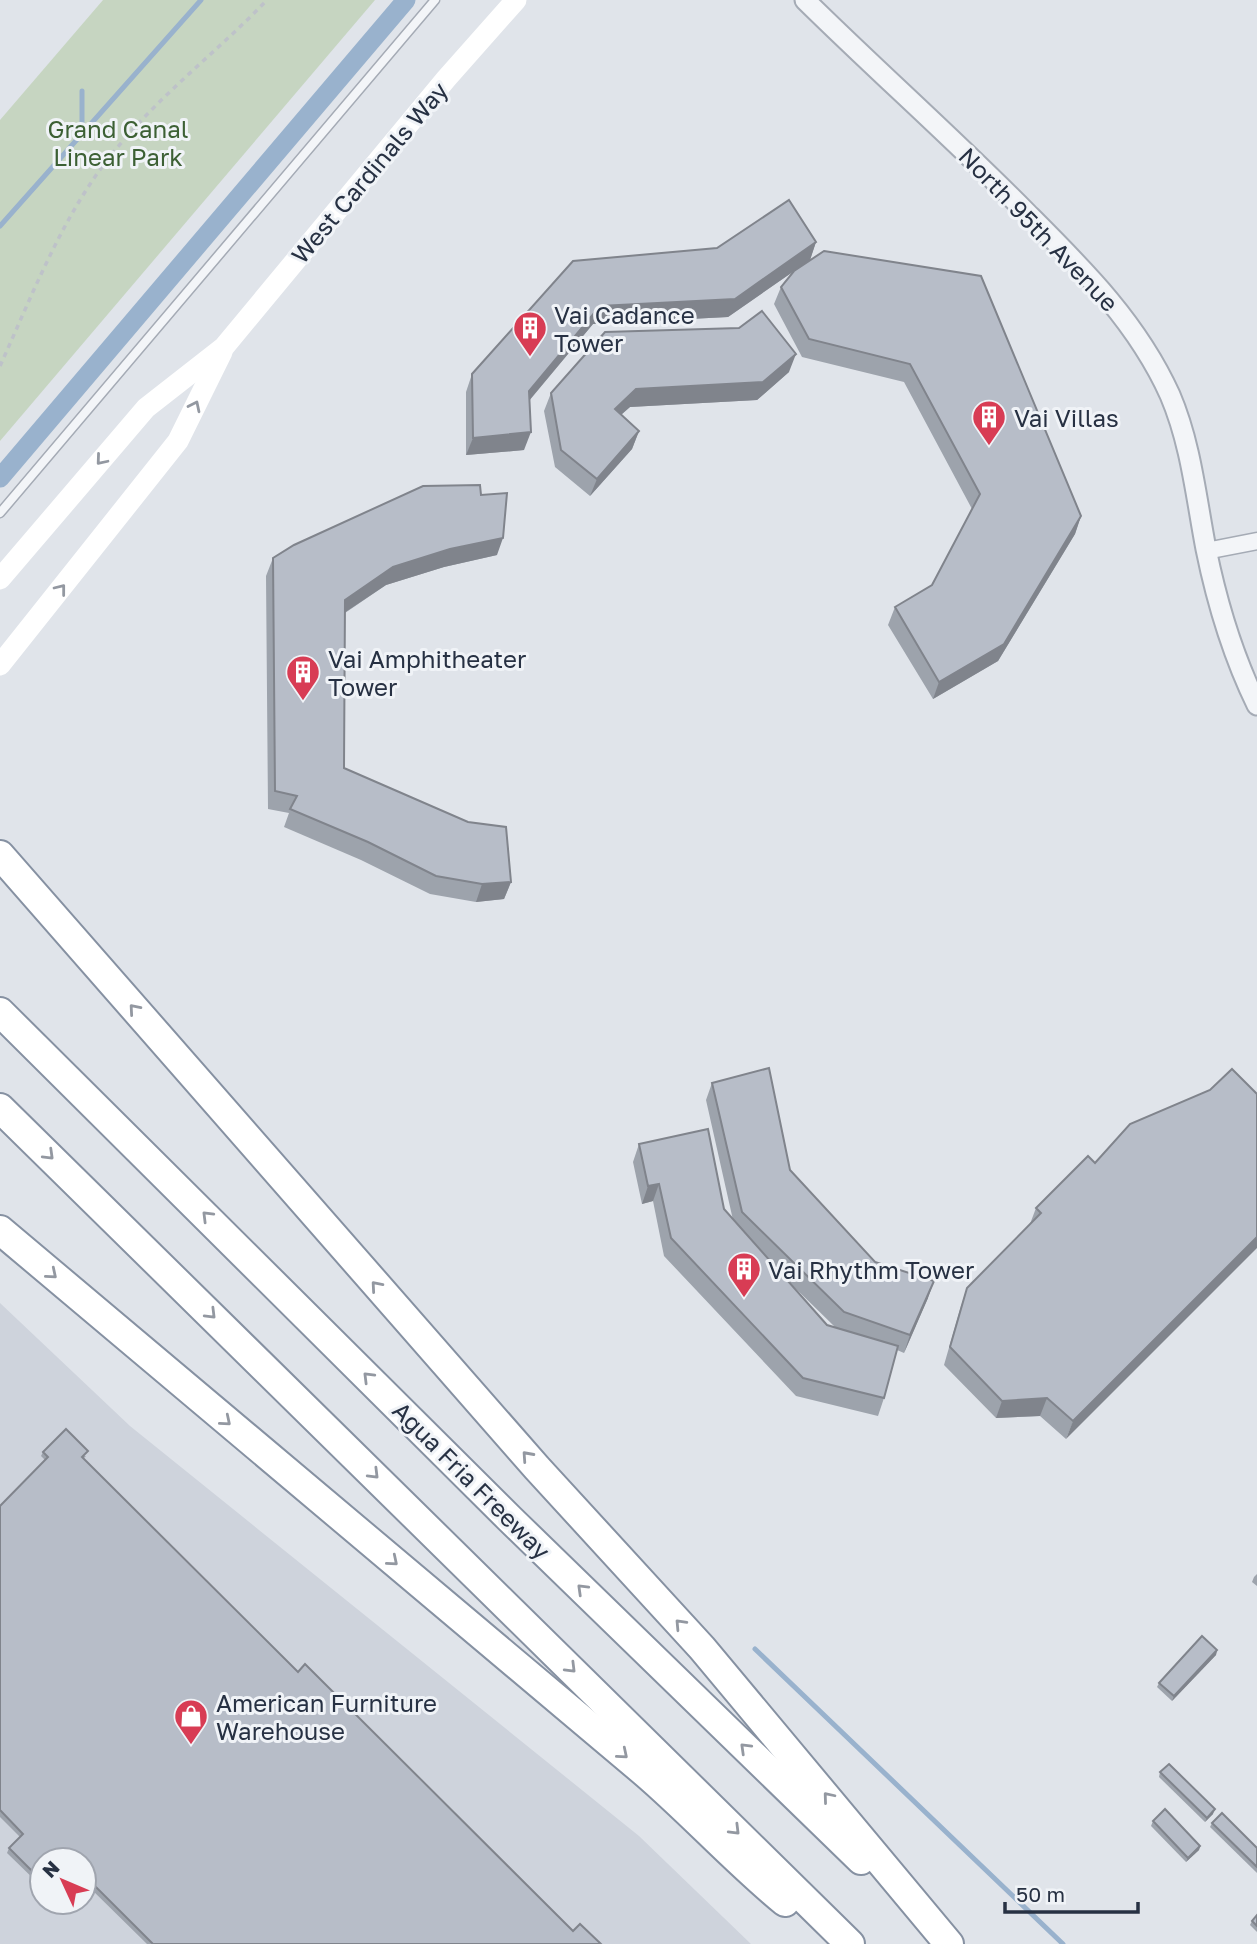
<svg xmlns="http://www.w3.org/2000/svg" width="1257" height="1944" font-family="'Golos Text',sans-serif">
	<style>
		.built { fill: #ced3dc; fill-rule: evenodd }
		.green { fill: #c6d5c1 }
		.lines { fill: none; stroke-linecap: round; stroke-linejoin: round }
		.stream { stroke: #99b2cd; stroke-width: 5 }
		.canal { stroke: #99b2cd; stroke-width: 19 }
		.service-casing { stroke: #a5abb5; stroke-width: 11 }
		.minor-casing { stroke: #a5abb5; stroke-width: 19 }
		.tertiary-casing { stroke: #a5abb5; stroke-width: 23 }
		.motorway-casing { stroke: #8691a2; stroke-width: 32 }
		.path { stroke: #bec2c9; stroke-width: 3.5; stroke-dasharray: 5 5; stroke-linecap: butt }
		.service { stroke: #f3f5f8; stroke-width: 8 }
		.minor { stroke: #f3f5f8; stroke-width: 16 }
		.tertiary { stroke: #f3f5f8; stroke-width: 19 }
		.secondary { stroke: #fff; stroke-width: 21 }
		.motorway { stroke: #fff; stroke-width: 28 }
		.wall { fill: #9da3ac; fill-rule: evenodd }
		.shaded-wall { fill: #80848c }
		.building { fill: #b7bdc8; stroke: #80848c; stroke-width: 2 }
		.oneway { stroke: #9398a1 }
		.labels { text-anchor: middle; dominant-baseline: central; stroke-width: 6; stroke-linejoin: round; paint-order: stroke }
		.park-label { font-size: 24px; fill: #3c6034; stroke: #f0f3f7 }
		.street-label { font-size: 24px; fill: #273143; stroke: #f0f3f7 }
		.poi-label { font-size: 24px; fill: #273143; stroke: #f0f3f7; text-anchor: start }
	</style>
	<rect width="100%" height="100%" fill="#e0e4ea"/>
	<path class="built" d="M0,1303L130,1426L639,1836L751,1944H0ZM42,1860H84V1902H42Z"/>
	<polygon class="green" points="103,0 375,0 0,441 0,120"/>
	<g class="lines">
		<g class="stream">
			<polyline points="82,133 82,91"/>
			<polyline points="0,226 201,0"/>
			<polyline points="755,1649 1063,1944"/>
		</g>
		<polyline class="canal" points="0,478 406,0"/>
		<g class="service-casing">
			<polyline id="service" points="0,513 435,0"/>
		</g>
		<g class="minor-casing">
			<polyline id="minor" points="1206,551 1257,541"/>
		</g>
		<g class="tertiary-casing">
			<path id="tertiary" d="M805,0C878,72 955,140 1027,213C1083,269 1137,322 1170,395C1191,444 1196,497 1206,549C1217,603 1233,656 1257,705"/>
		</g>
		<g class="motorway-casing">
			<g id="motorway">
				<polyline points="0,855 537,1468 702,1648 949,1944"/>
				<polyline points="0,1012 510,1519 861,1860"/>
				<polyline points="0,1108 850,1944"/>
				<path d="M0,1230L644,1772C693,1814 735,1861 785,1902"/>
			</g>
		</g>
		<path class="path" d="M0,366C35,289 66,206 122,142C166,90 220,49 267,0"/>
		<use href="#service" class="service"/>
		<use href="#minor" class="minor"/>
		<use href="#tertiary" class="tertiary"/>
		<g class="secondary">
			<polyline points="0,579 146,408 224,347 446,79 516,0"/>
			<polyline points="0,665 178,441 222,352"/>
		</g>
		<use href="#motorway" class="motorway"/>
	</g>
	<g class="wall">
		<polygon points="816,242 810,260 728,317 593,324 529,401 524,450 466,455 466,392 472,374 573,261"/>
		<polygon points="824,251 1081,516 1075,534 998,661 933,699 888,625 895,607 932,585 972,509 904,382 802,357 774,304 781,287"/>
		<polygon points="789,372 757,400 630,407 621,415 639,431 632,449 590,496 555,467 544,411 551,393"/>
		<polygon points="481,495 497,555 444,567 386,585 345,613 344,768 511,882 504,899 476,902 430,894 361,860 284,827 289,813 268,809 266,576 273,558"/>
		<path d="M712,1083L790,1170L875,1262L928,1298L904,1353L897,1350L884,1398L878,1416L796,1396L664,1256L653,1201L642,1204L633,1162L639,1144L724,1209L733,1220L706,1100ZM789,1282L835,1327L827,1325Z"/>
		<polygon points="1210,1090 1066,1439 1040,1416 996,1418 944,1365 961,1306 967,1288 1030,1224 1036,1208 1095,1163"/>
		<polygon points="43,1452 86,1456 83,1459 298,1672 573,1931 601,1944 147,1944 88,1886 84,1860 42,1860 42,1887 7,1853 9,1848 20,1837 0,1817 0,1506 45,1460 41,1456"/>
		<polygon points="1257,1574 1257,1586 1252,1582 1254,1577"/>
		<polygon points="1217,1650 1216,1655 1172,1701 1157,1687 1159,1683"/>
		<polygon points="1160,1772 1213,1814 1205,1822 1159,1777"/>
		<polygon points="1153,1821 1200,1846 1199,1850 1186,1862 1151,1826"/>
		<polygon points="1212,1823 1257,1848 1257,1873 1210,1827"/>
		<polygon points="1257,1915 1257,1932 1250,1925 1252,1921"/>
	</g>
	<g class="shaded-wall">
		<polygon points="816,242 810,260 728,317 593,324 522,409 529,391 600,306"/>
		<polygon points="796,354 789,372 757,400 630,407 608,426 615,409 636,389"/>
		<polygon points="639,431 632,449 590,496 597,479"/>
		<polygon points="531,432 524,450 466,455 473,438"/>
		<polygon points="1081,516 1075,534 998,661 933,699 939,682"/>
		<polygon points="503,538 497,555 444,567 386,585 338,617 345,600 393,567 450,549"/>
		<polygon points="511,882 504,899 476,902 482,884"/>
		<polygon points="659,1184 653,1201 642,1204 648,1186"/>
		<polygon points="1257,1237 1257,1248 1066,1439 1073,1421"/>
		<polygon points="934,1281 928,1298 904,1353 910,1335"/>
		<polygon points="1047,1398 1040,1416 996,1418 1002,1401"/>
		<polygon points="1217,1650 1216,1655 1172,1701 1174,1696"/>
		<polygon points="1215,1809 1213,1814 1205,1822 1207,1818"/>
		<polygon points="1200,1846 1199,1850 1186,1862 1188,1858"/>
	</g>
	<g class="building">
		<polygon points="789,200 816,242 735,299 600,306 529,391 531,432 473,438 472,374 573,261 717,248"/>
		<polygon points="824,251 981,276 1081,516 1004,644 939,682 895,607 932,585 980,494 910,364 809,339 781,287 794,271"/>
		<polygon points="762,311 796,354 763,382 636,389 615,409 639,431 597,479 561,450 551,393 605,332 739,328"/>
		<polygon points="480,485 481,495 507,493 503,538 450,549 393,567 345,600 344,768 468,822 506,827 511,882 482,884 436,876 368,842 290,809 297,796 275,791 273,558 294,545 423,486"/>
		<polygon points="769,1068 790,1170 875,1262 934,1281 910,1335 844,1312 742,1212 712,1083"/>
		<polygon points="1232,1069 1257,1094 1257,1237 1073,1421 1047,1398 1002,1401 950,1347 967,1288 1041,1213 1036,1208 1088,1156 1095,1163 1130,1124 1210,1090"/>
		<polygon points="708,1129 724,1209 827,1325 898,1346 884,1398 803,1378 671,1238 659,1184 648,1186 639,1144"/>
		<polygon points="66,1429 88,1451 82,1457 298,1672 305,1664 573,1931 580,1924 601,1944 153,1944 90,1881 84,1886 84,1860 42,1860 42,1881 9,1848 23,1834 0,1810 0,1506 48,1457 43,1452"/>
		<polygon points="1202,1636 1217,1650 1174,1696 1159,1683"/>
		<polygon points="1169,1764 1215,1809 1207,1818 1160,1772"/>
		<polygon points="1165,1809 1200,1846 1188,1858 1153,1821"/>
		<polygon points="1222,1813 1257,1848 1257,1867 1212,1823"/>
		<polygon points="1257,1915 1257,1926 1252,1921"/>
	</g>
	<defs><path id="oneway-chevron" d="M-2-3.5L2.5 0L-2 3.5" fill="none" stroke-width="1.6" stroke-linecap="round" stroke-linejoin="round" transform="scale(1.75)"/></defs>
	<g class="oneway">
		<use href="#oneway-chevron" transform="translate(195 406) rotate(-64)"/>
		<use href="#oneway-chevron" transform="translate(101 460) rotate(130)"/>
		<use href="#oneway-chevron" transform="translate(61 589) rotate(-52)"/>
		<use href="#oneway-chevron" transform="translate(134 1009) rotate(-131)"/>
		<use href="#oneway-chevron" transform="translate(49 1155) rotate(44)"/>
		<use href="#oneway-chevron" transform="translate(207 1216) rotate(-135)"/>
		<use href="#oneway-chevron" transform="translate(52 1274) rotate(40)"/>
		<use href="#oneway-chevron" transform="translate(376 1286) rotate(-131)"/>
		<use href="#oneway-chevron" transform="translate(211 1314) rotate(45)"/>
		<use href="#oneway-chevron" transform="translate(368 1377) rotate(-135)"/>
		<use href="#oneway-chevron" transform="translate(226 1421) rotate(40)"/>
		<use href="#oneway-chevron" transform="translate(527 1456) rotate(-132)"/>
		<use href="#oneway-chevron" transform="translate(374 1474) rotate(45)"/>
		<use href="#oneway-chevron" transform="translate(393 1561) rotate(40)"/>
		<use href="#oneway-chevron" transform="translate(582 1589) rotate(-136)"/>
		<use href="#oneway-chevron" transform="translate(680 1624) rotate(-133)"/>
		<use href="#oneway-chevron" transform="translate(571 1668) rotate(45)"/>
		<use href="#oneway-chevron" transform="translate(745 1748) rotate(-136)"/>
		<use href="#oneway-chevron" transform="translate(623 1754) rotate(40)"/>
		<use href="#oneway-chevron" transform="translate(828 1797) rotate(-130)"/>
		<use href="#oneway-chevron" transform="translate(735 1830) rotate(45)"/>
	</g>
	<defs>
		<g id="building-pin" transform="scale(1.75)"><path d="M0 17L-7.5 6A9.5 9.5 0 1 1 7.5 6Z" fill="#d83c54" stroke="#f0f3f7"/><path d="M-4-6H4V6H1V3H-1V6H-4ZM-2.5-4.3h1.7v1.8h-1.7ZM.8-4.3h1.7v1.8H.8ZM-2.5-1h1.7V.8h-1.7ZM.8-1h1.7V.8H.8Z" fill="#fff"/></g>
		<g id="shop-pin" transform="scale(1.75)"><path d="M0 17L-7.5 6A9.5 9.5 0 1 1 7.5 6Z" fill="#d83c54" stroke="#f0f3f7"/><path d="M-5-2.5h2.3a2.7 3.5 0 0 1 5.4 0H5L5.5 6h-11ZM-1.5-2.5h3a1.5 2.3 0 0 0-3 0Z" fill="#fff"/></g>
	</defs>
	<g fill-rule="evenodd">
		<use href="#building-pin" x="530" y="328"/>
		<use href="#building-pin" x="989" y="417"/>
		<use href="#building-pin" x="303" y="672"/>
		<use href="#building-pin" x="744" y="1269"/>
		<use href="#shop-pin" x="191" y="1716"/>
	</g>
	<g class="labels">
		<g class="park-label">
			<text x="118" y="128">Grand Canal<tspan x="118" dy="28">Linear Park</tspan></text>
		</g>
		<g class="street-label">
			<text transform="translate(369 172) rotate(-50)">West Cardinals Way</text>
			<text transform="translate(1039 229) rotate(46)">North 95th Avenue</text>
			<text transform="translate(472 1480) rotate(45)">Agua Fria Freeway</text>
		</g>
		<g class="poi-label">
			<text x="554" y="314">Vai Cadance<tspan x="554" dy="28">Tower</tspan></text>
			<text x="1014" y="417">Vai Villas</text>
			<text x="328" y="658">Vai Amphitheater<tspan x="328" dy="28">Tower</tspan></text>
			<text x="768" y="1269">Vai Rhythm Tower</text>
			<text x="216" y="1702">American Furniture<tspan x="216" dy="28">Warehouse</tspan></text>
		</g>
	</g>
	<g transform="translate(63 1881) rotate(314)"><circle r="33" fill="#f0f3f7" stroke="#a0a5af" stroke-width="2"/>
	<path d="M0-5L12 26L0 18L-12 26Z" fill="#d83c54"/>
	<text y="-10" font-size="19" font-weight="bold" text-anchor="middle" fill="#273143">N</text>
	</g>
	<path d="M1005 1902v10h133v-10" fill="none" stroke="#273143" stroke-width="3.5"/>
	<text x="1016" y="1902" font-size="21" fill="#273143" stroke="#f0f3f7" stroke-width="5" paint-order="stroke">50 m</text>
</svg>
